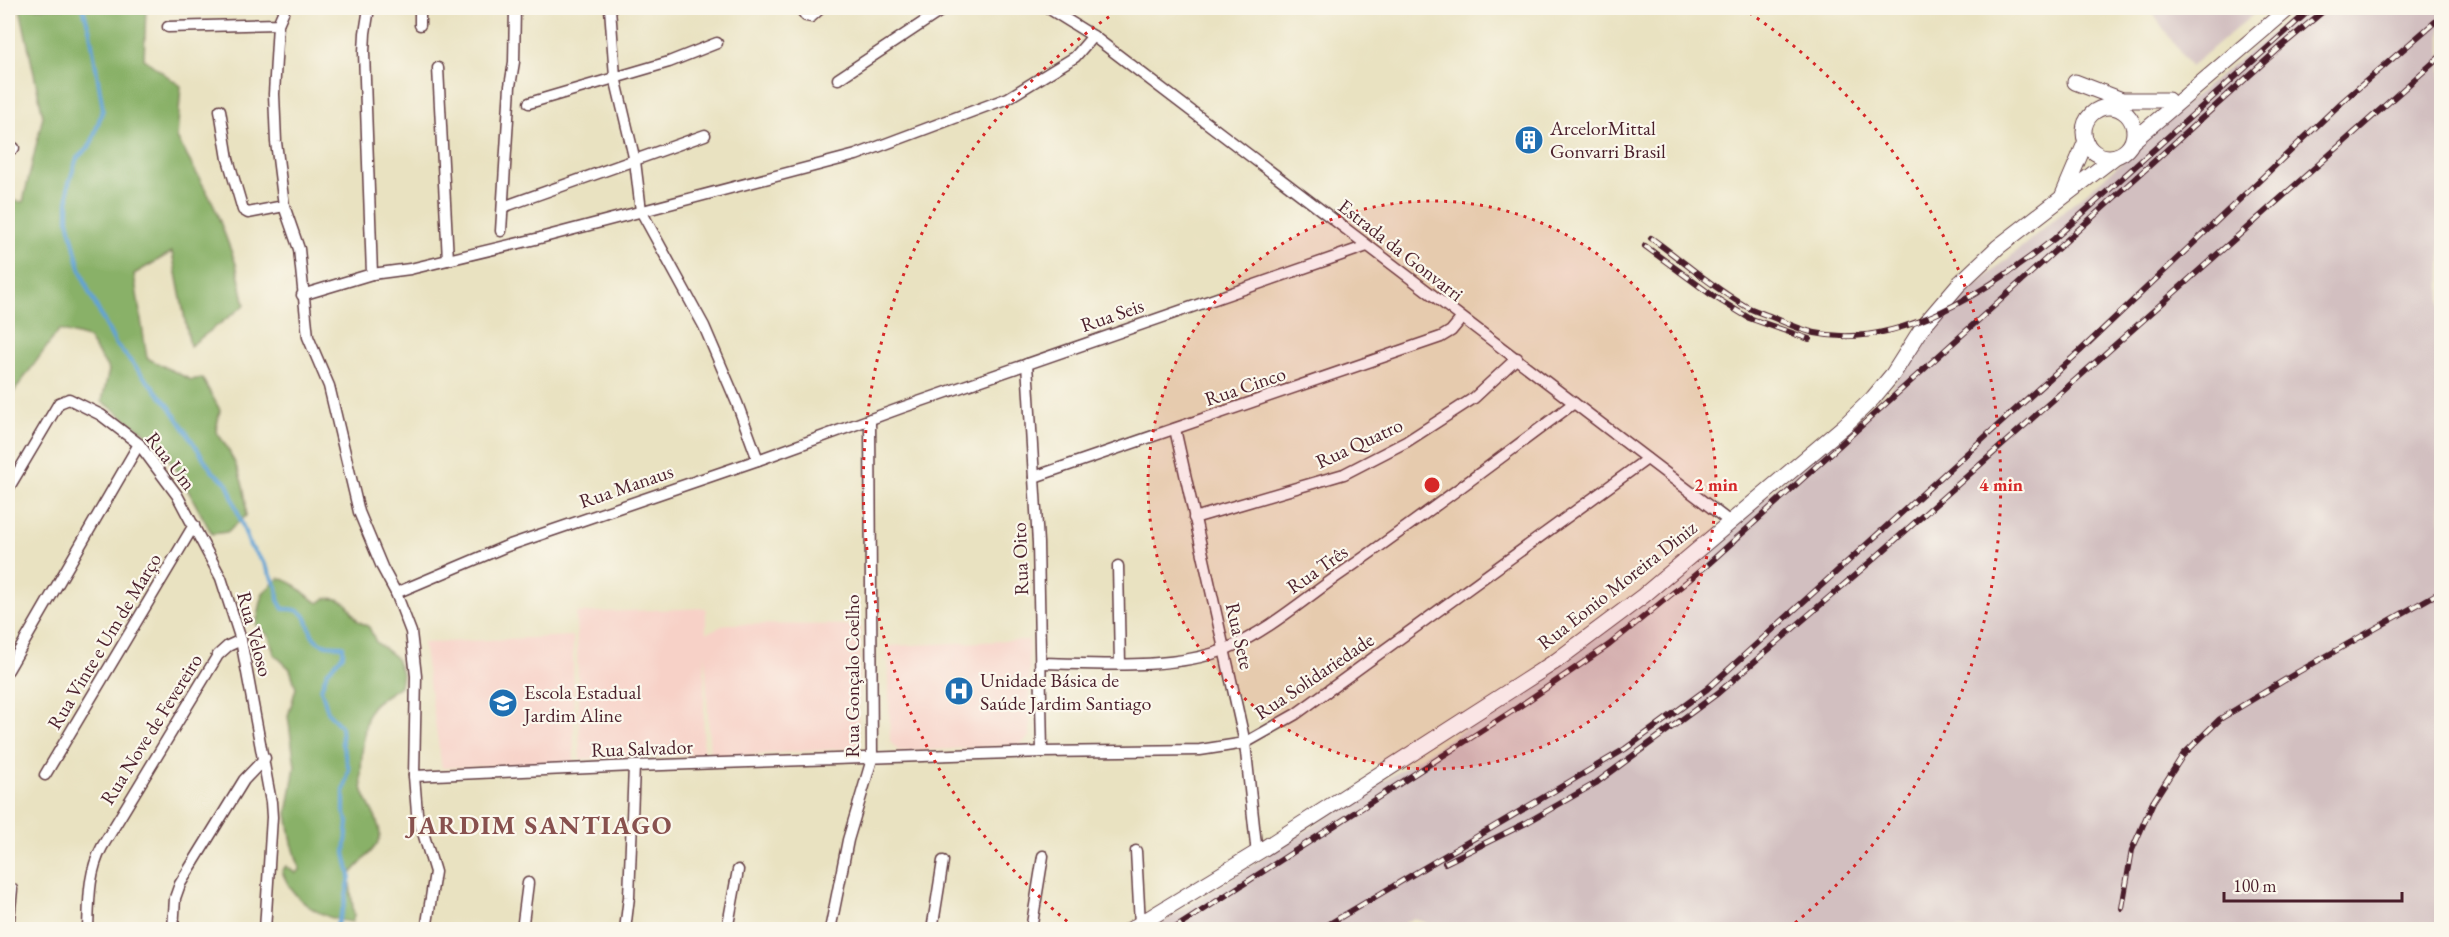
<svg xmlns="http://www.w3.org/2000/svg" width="2449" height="937" font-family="'EB Garamond',serif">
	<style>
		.built { fill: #f7d1c7 }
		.industrial { fill: #d2bfc0 }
		.forest { fill: #89b167; stroke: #6a6849; stroke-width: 1.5 }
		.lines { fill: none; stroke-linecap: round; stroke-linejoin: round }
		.stream { stroke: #61a3d5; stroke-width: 4 }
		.minor-casing { stroke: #623c42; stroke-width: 13 }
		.secondary-casing { stroke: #623c42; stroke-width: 17 }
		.minor { stroke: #fff; stroke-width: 10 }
		.secondary { stroke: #fff; stroke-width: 15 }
		.rail-casing { stroke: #4a1f2b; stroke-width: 6 }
		.rail { stroke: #fbf7ec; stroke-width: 4; stroke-dasharray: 11; stroke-linecap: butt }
		.ring { fill: none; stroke: #d62828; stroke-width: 3; stroke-dasharray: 3 6 }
		.labels { text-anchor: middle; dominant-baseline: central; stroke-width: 4.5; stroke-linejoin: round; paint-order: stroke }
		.poi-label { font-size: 20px; fill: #4a1f2b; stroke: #fbf7ec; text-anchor: start }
		.street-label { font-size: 20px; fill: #4a1f2b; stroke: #fbf7ec }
		.district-label { font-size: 26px; font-weight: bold; letter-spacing: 1.5px; fill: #88514e; stroke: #fbf7ec }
		.centre { fill: #d62828; stroke: #fbf7ec; stroke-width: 3 }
		.ring-label { font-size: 18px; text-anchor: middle; font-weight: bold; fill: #d62828; stroke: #fbf7ec; stroke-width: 4.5; stroke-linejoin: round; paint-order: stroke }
	</style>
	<rect width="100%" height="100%" fill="#fbf7ec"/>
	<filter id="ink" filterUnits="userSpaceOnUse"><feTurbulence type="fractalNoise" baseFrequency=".0167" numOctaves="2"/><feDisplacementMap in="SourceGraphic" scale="12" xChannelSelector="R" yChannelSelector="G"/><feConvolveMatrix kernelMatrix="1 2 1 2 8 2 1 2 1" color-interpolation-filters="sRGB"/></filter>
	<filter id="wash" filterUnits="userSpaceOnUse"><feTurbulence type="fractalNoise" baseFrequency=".008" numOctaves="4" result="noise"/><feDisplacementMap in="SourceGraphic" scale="24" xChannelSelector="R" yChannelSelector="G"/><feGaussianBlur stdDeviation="1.35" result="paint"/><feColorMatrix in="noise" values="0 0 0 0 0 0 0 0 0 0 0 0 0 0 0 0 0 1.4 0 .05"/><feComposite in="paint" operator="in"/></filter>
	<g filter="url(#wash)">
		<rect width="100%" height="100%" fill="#e9e2c1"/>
		<g class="built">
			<polygon points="706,608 706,633 727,624 861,625 857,748 710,758 705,650 703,755 580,759 576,613"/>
			<polygon points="573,636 574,762 442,768 423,643"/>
			<polygon points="1029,640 1030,736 1020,745 899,752 890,741 888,646"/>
		</g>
		<g class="industrial">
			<polygon points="2149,8 2261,8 2190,67"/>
			<polygon points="2301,8 2441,8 2441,929 1443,930 1414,918 1393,930 1151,930 1451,738 1558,666 1872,409 1890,390 1926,332 1948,303 1973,288 2132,154 2141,142 2173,114"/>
		</g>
		<g class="forest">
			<path d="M20,8H146L144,59L181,86L177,138L213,203L236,264L245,305L190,346L172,252L134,274L147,358L191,380L202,378L220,410L216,431C233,454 248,486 246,516L227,532L212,534L175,467L152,438L102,401L109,370L88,338L59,330L8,400V200L23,202L43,116Z"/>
			<path d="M279,578C297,582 304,596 319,603L326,598L338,599L346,603L358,621L369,627L376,642L395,657L402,673L400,686C392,692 376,700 371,708C363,722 358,780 364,794C369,807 381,823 380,837C380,845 356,867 349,876L354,916L352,922C321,919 293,902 282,871L286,866L295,873L300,870L292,843L287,814L295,766L288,716L296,688L290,669L274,654L269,636L256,625L263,593Z"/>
		</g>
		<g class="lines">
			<path class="stream" d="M83,8L90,32L103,109L93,139L89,147L77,158L68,186V220L79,265L89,292L115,343L170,407L212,471L227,483L250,546L264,563L277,587L278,600L283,609C319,607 300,635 323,644C329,646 337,646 343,646V655L327,672L321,689L328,712L341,727L342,744L349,769L344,791V812L348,822L345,853L350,876L344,906L335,930"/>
		</g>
	</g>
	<g filter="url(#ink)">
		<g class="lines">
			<g class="minor-casing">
				<g id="minor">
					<polyline points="369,8 365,33 364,52 372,274"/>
					<polyline points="420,8 420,25"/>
					<polyline points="610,8 615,77 635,161 641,211 704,326 737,403 758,460"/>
					<polyline points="800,8 806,16 811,17 821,8"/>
					<polyline points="1048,8 1093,36 1730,522"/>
					<polyline points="278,24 274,94 276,142 284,206 299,249 308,337 329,386 359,512 382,567 396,593 411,632 416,676 414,776 417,813 435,872 426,930"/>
					<polyline points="168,27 278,24 285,8"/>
					<polyline points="438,68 448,260"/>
					<polyline points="838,79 945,8"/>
					<polyline points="529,103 669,62 717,43"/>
					<polyline points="220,110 228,159 243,210 248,213 284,206"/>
					<polyline points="8,146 14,148"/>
					<polyline points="503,207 705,135"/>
					<polyline points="501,231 510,86 514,62 515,8"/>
					<polyline points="302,295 372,274 410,269 540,238 856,155 1008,98 1075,57 1093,36"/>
					<polyline points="1027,364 1038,543 1042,752"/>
					<polyline points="1175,429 1245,743 1257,854"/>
					<polyline points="1034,477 1441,337 1451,331 1461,319"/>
					<polyline points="8,489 59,403 69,399 101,415 139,444 177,495 221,578 241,640 271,802 272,817 265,930"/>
					<polyline points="1194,518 1344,474 1406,442 1474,398 1517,358"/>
					<polyline points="1118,566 1120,664"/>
					<polyline points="396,593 507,546 758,460 901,408 1367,246"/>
					<path d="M1042,663C1098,664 1174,670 1226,649C1266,632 1301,602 1336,577C1417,521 1495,462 1574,403"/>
					<polyline points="8,670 139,444"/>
					<polyline points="45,775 194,525"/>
					<polyline points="414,776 634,766 1042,752 1200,750 1245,743 1296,714 1647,459"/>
					<polyline points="1136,851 1140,924"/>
					<polyline points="8,929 12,889"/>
					<path d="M88,930C89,901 88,873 102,847L218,655L228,646L241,640"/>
					<polyline points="173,930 175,898 180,884 244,780 265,758"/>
					<polyline points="522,930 528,883"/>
					<polyline points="625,930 629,897 634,766"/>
					<polyline points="727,930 738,870"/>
					<polyline points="830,930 848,840 872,759 870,419"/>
					<polyline points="932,930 943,861"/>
					<polyline points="1031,930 1043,856"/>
				</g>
			</g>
			<g class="secondary-casing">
				<g id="secondary">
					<polyline points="2075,82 2122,100 2168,100"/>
					<circle cx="2109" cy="132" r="25"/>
					<polyline points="2133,141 2289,8"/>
					<polyline points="2063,195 2086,141"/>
					<polyline points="1130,930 1263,849 1556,661 1643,596 1843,427 1873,398 1893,374 1924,325 1959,284 1998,247 2116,156"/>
				</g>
			</g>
			<use href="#minor" class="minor"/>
			<use href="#secondary" class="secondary"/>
			<g class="rail-casing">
				<g id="rail">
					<path d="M1651,238C1682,260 1713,288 1747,307C1755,311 1764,314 1772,317C1786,323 1801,330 1815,333C1899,351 1991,288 2054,239L2312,8"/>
					<polyline points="1645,246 1713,296 1749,318 1809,339"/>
					<polyline points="1445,863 1526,823 1596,783 1718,693 1876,557 2442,55"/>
					<polyline points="2122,908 2132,850 2153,802 2183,755 2220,719 2298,672 2442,591"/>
					<polyline points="1172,930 1517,708 1609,645 1706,566 2283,45 2327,8"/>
					<polyline points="1319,930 1625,749 1707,689 2080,351 2342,102 2442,16"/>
				</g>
			</g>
			<use href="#rail" class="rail"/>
		</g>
	</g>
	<circle cx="1432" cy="485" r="284" fill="#d62828" fill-opacity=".12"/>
	<g class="ring">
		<circle cx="1432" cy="485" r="284"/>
		<path d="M1074 927A569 569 0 0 1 1122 8M1742 8A569 569 0 0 1 1790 927"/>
	</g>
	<defs>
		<g id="building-disc" transform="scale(1.5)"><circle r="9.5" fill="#1f6fb2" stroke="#fbf7ec"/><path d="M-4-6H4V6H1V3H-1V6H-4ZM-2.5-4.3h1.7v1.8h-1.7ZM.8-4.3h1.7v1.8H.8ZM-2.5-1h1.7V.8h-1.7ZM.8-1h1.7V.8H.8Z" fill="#fff"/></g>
		<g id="hospital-disc" transform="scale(1.5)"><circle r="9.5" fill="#1f6fb2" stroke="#fbf7ec"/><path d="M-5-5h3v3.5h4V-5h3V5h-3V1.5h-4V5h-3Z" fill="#fff"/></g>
		<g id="school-disc" transform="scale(1.5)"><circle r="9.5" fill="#1f6fb2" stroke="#fbf7ec"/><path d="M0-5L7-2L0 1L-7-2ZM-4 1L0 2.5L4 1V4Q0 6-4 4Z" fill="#fff"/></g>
	</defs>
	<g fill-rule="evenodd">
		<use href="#building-disc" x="1529" y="140"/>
		<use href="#hospital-disc" x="959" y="691"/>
		<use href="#school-disc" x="503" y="703"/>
	</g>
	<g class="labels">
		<g class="poi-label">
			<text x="1550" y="128">ArcelorMittal<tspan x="1550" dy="23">Gonvarri Brasil</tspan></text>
			<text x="980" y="680">Unidade Básica de<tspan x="980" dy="23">Saúde Jardim Santiago</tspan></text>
			<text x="524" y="692">Escola Estadual<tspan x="524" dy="23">Jardim Aline</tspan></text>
		</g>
		<g class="street-label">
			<text transform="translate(1401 250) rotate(38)">Estrada da Gonvarri</text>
			<text transform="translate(1112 315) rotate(-19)">Rua Seis</text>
			<text transform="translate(1245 386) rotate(-19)">Rua Cinco</text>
			<text transform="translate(1359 443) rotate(-25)">Rua Quatro</text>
			<text transform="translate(171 461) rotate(52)">Rua Um</text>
			<text transform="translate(626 486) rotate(-19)">Rua Manaus</text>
			<text transform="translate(1020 559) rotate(-92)">Rua Oito</text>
			<text transform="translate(1317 569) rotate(-35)">Rua Três</text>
			<text transform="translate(1617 585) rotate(-38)">Rua Eonio Moreira Diniz</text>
			<text transform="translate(255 634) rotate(75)">Rua Veloso</text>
			<text transform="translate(1240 636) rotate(77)">Rua Sete</text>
			<text transform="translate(104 641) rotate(-59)">Rua Vinte e Um de Março</text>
			<text transform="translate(852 676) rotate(-90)">Rua Gonçalo Coelho</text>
			<text transform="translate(1314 676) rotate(-34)">Rua Solidariedade</text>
			<text transform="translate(151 729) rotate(-58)">Rua Nove de Fevereiro</text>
			<text transform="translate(642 748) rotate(-2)">Rua Salvador</text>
		</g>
		<g class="district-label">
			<text x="540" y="825">JARDIM SANTIAGO</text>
		</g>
	</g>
	<circle cx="1432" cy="485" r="9" class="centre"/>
	<g class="ring-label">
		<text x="1716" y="491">2 min</text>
		<text x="2001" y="491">4 min</text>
	</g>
	<rect width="2449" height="937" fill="none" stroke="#fbf7ec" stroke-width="30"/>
	<path d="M2224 892v9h178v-9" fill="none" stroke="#4a1f2b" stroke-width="3"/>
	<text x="2233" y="892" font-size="18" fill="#4a1f2b" stroke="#fbf7ec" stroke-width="4.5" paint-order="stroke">100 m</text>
</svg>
